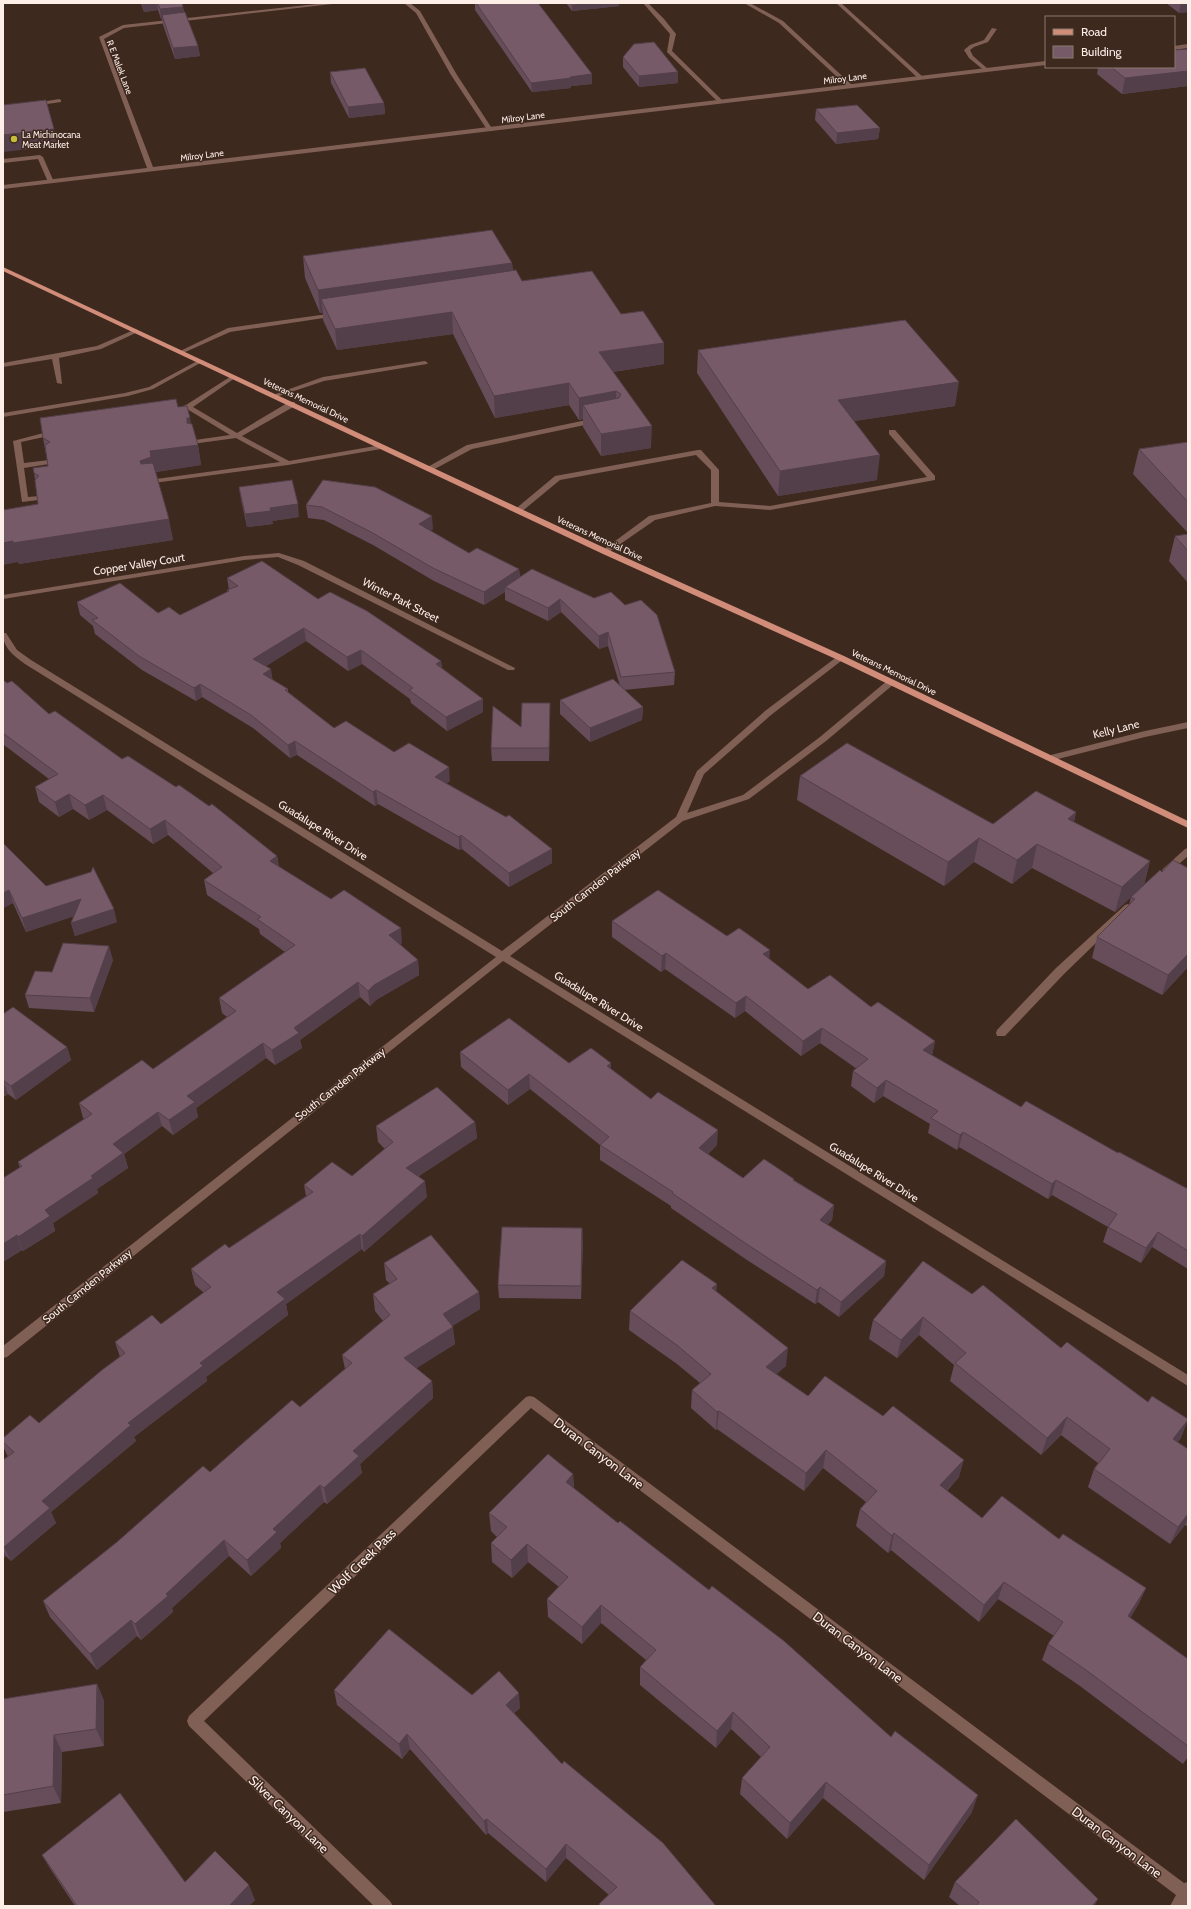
<svg xmlns="http://www.w3.org/2000/svg" width="1191" height="1909" font-family="Cabin,sans-serif">
	<style>
		.lines { fill: none; stroke-linecap: round; stroke-linejoin: round }
		.service { fill: #805f55; fill-rule: evenodd }
		.minor { fill: #805f55; fill-rule: evenodd }
		.primary { fill: #d18d79; fill-rule: evenodd }
		.wall { fill: #664d59 }
		.shaded-wall { fill: #533f49 }
		.building { fill: #775a68; stroke: #533f49 }
		.poi-dot { fill: #c6bc3c; stroke: #3e291f; stroke-width: 1.5 }
		.labels { text-anchor: middle; dominant-baseline: central; stroke-width: 3; stroke-linejoin: round; paint-order: stroke }
		.far-street-label { font-size: 9px; fill: #fdeee8; stroke: #3e291f }
		.far-poi-label { font-size: 9px; fill: #fdeee8; stroke: #3e291f; text-anchor: start }
		.street-label { font-size: 11px; fill: #fdeee8; stroke: #3e291f }
		.near-street-label { font-size: 13px; fill: #fdeee8; stroke: #3e291f }
	</style>
	<rect width="100%" height="100%" fill="#3e291f"/>
	<g class="lines">
		<g class="service">
			<polygon points="404,3 410,3 420,11 457,75 493,130 492,131 488,131 451,75 416,13"/>
			<polygon points="643,3 648,3 664,19 676,34 672,51 723,101 723,103 719,103 667,52 670,34"/>
			<polygon points="744,3 750,3 783,21 853,86 853,88 849,88 779,23"/>
			<polygon points="836,3 841,3 923,77 923,79 919,79"/>
			<polygon points="992,28 997,29 988,42 974,47 970,50 973,56 988,69 988,71 986,72 969,58 964,50 970,45 984,40"/>
			<polygon points="59,99 61,100 61,102 33,106 30,104"/>
			<polygon points="40,155 43,157 54,182 53,183 48,182 38,159 3,163 3,159"/>
			<polygon points="335,313 337,314 337,316 230,332 183,353 178,352 228,328"/>
			<polygon points="136,329 139,331 138,332 101,349 59,358 62,384 57,383 52,359 3,367 3,363 97,346"/>
			<polygon points="199,360 204,361 153,389 128,396 3,417 3,413 125,393 149,387"/>
			<polygon points="425,361 428,363 427,364 324,381 276,397 270,396 323,377"/>
			<polygon points="233,375 236,377 235,378 193,407 237,433 289,402 295,402 295,406 242,436 289,461 381,445 385,447 381,449 288,465 146,484 145,482 149,480 280,462 236,438 192,444 192,440 195,440 230,435 187,409 175,412 171,410 186,405"/>
			<polygon points="596,418 599,418 599,422 472,449 431,471 428,471 424,469 467,445"/>
			<polygon points="55,430 58,430 58,434 21,442 24,463 49,460 53,462 49,464 24,468 28,497 39,496 43,498 39,500 22,502 13,441"/>
			<polygon points="889,430 895,430 935,476 935,480 770,510 715,506 655,520 606,554 602,552 603,550 649,516 711,503 711,470 696,455 560,480 520,513 517,513 513,511 555,476 698,450 701,450 719,470 719,502 770,506 927,477 889,434"/>
			<polygon points="1188,848 1188,856 1170,872 1164,872 1162,870 1164,868 1185,849"/>
			<polygon points="1128,904 1133,907 1131,909 1064,974 1005,1036 997,1036 996,1033 997,1030 1056,968 1125,905"/>
		</g>
		<g class="minor">
			<polygon points="326,3 341,3 124,28 104,39 153,167 1046,61 1046,65 3,189 3,185 147,168 99,37 123,25"/>
			<polygon points="1188,44 1188,48 1174,50 1174,46"/>
			<polygon points="279,553 304,561 515,668 514,670 508,670 298,565 278,557 244,560 3,599 3,595 244,556"/>
			<path d="M3,633H6L17,650L31,660L502,951L676,817L697,771L765,711L838,656L841,655L845,658L771,715L704,774L687,813L743,795L820,737L888,680H894L895,682L894,684L826,741L749,799L683,821L510,956L1188,1375V1386L503,961L7,1357L3,1358V1346L496,957L25,664C13,655 3,648 3,633Z"/>
			<polygon points="1188,722 1188,728 1145,737 1050,761 1046,758 1047,756 1145,731"/>
			<polygon points="530,1396 534,1397 1184,1883 1188,1882 1188,1903 1186,1906 1170,1906 1176,1895 531,1408 204,1721 390,1901 393,1906 374,1906 189,1726 187,1721 189,1716 526,1397"/>
		</g>
		<polygon class="primary" points="3,267 609,550 844,656 1188,821 1188,828 838,660 603,554 3,271"/>
	</g>
	<g class="wall">
		<polygon points="141,3 182,3 184,12 198,46 200,56 175,59 163,25 162,19 161,19 158,10 144,12"/>
		<polygon points="475,3 538,3 592,84 571,86 571,88 532,92 475,10"/>
		<polygon points="566,3 619,3 619,6 572,11"/>
		<polygon points="1166,3 1188,3 1188,12 1179,13"/>
		<polygon points="1188,49 1188,86 1122,94 1097,74 1098,67 1174,67"/>
		<polygon points="623,57 678,72 678,83 639,87 623,67"/>
		<polygon points="330,72 384,103 385,114 349,118 331,83"/>
		<polygon points="816,109 880,128 878,139 836,144 815,120"/>
		<polygon points="303,256 512,263 513,271 522,281 621,314 664,343 664,364 613,372 651,448 601,456 583,427 583,419 579,420 569,405 495,418 453,334 337,350 323,320 323,313 320,313 305,278"/>
		<polygon points="698,350 955,406 854,421 877,480 778,496 697,373"/>
		<polygon points="178,407 191,424 198,445 201,465 156,472 173,540 19,564 18,562 38,504 35,480 34,473 48,466 43,438"/>
		<polygon points="1188,442 1188,533 1133,474 1139,449"/>
		<polygon points="323,480 433,529 430,531 469,553 519,569 520,577 532,569 675,672 674,685 624,690 643,707 642,720 590,742 560,714 560,700 620,686 608,646 599,649 561,612 548,621 505,600 505,592 484,605 434,581 373,545 324,520 308,518 306,505"/>
		<polygon points="239,487 299,517 272,521 273,524 247,527 241,500"/>
		<polygon points="1188,534 1188,583 1169,561 1175,536"/>
		<polygon points="227,578 318,599 441,661 442,668 483,699 483,712 447,731 411,703 410,699 362,664 348,671 306,641 266,666 272,679 288,689 288,692 334,728 394,752 450,781 446,783 552,863 509,887 462,849 459,850 378,804 375,806 297,755 290,758 253,728 202,697 196,701 142,670 95,634 93,626 80,615 77,602 180,615 228,592 227,590 229,590"/>
		<polygon points="3,680 49,714 277,856 279,867 402,943 400,944 418,960 419,975 376,1000 370,1006 360,997 300,1040 302,1048 275,1065 266,1058 196,1108 198,1117 173,1135 162,1126 124,1154 128,1168 97,1189 98,1193 53,1223 55,1231 23,1251 22,1250 3,1262 20,1168 18,1162 84,1119 83,1118 79,1103 153,1069 227,1017 222,1013 219,998 285,952 260,934 259,929 207,895 204,880 213,873 168,835 153,844 107,810 89,820 73,809 59,817 39,802 35,787 49,779 4,745 3,745"/>
		<polygon points="550,717 549,761 492,761 491,748 521,727"/>
		<polygon points="800,776 993,824 1076,812 1074,822 1150,861 1144,885 1115,912 1032,868 1012,884 974,862 944,886 797,800"/>
		<polygon points="3,843 46,886 117,922 75,936 71,923 74,916 26,932 13,903 3,908"/>
		<polygon points="1188,868 1188,967 1162,995 1092,958 1097,937 1129,905 1131,897 1162,872"/>
		<polygon points="612,921 727,936 769,959 808,989 871,1007 935,1041 932,1055 1021,1107 1118,1153 1188,1189 1188,1269 1152,1247 1141,1263 1103,1242 1108,1227 1052,1195 1048,1199 959,1147 957,1150 928,1133 930,1124 883,1096 874,1103 851,1086 853,1071 857,1069 820,1043 801,1056 745,1011 735,1018 665,969 661,972 612,937"/>
		<polygon points="113,960 94,1012 29,1008 25,995 52,972"/>
		<polygon points="3,1014 67,1047 71,1060 16,1100 8,1094 3,1097"/>
		<polygon points="460,1052 569,1063 611,1063 611,1069 651,1099 717,1145 708,1154 743,1178 794,1180 834,1205 832,1220 827,1225 886,1261 884,1276 839,1317 818,1302 815,1304 747,1260 671,1208 671,1206 600,1160 600,1145 530,1089 508,1105 461,1067"/>
		<polygon points="475,1122 477,1138 419,1176 427,1197 364,1252 362,1249 286,1304 288,1315 206,1377 207,1381 134,1437 136,1441 51,1512 56,1523 11,1561 6,1556 3,1558 3,1460 8,1456 7,1455 3,1446 3,1438 39,1423 120,1357 115,1342 161,1324 204,1293 195,1285 191,1269 229,1248 306,1196 304,1185 352,1176 385,1149 378,1142 376,1126"/>
		<polygon points="583,1241 581,1299 499,1298 498,1285"/>
		<polygon points="384,1263 479,1292 480,1309 452,1326 455,1344 416,1368 432,1381 433,1398 360,1464 362,1473 327,1504 324,1502 280,1543 281,1548 251,1576 229,1556 172,1608 173,1612 141,1640 137,1636 97,1670 50,1617 43,1601 210,1472 300,1407 345,1369 342,1355 383,1321 375,1311 373,1294 390,1284 386,1280"/>
		<polygon points="717,1284 716,1291 786,1366 776,1374 808,1396 959,1477 947,1491 982,1518 1059,1539 1146,1588 1138,1605 1130,1618 1188,1659 1188,1757 1183,1764 1080,1686 1042,1660 1048,1644 1054,1636 998,1599 979,1622 891,1550 888,1553 856,1526 860,1509 866,1502 823,1468 804,1491 717,1429 716,1430 691,1408 692,1390 700,1383 677,1364 629,1330 630,1311"/>
		<polygon points="972,1294 1061,1348 1181,1438 1177,1442 1188,1449 1188,1527 1185,1525 1170,1544 1088,1487 1094,1469 1098,1463 1061,1435 1041,1455 950,1381 954,1365 919,1335 897,1358 869,1339 873,1320"/>
		<polygon points="573,1474 574,1488 972,1812 924,1880 823,1798 787,1839 740,1794 742,1778 761,1757 731,1729 716,1748 640,1685 640,1667 646,1660 601,1623 582,1644 548,1617 547,1599 559,1587 528,1562 512,1578 492,1562 491,1543 497,1537 491,1531 489,1513"/>
		<polygon points="97,1684 104,1701 104,1746 62,1752 61,1803 3,1812 3,1699"/>
		<polygon points="334,1690 472,1695 520,1708 514,1713 562,1764 716,1906 599,1906 599,1904 609,1895 566,1858 546,1882 488,1833 486,1835 410,1749 402,1759 337,1705"/>
		<polygon points="42,1855 185,1882 255,1900 249,1906 75,1906 51,1870"/>
		<polygon points="955,1882 1098,1899 1094,1906 960,1906 949,1897"/>
	</g>
	<g class="shaded-wall">
		<polygon points="142,3 157,3 158,10 144,12"/>
		<polygon points="596,3 619,3 619,6 572,11 572,5"/>
		<polygon points="1181,3 1188,3 1188,12 1179,13"/>
		<polygon points="183,7 185,17 162,15 162,19 161,19 160,9"/>
		<polygon points="198,46 200,56 175,59 173,48"/>
		<polygon points="1188,71 1188,86 1122,94 1125,78"/>
		<polygon points="678,72 678,83 639,87 639,76"/>
		<polygon points="592,74 592,84 571,86 571,88 532,92 531,83 570,77"/>
		<polygon points="384,103 385,114 349,118 348,107"/>
		<polygon points="880,128 878,139 836,144 837,133"/>
		<polygon points="54,129 58,146 3,152 3,135"/>
		<polygon points="512,263 513,285 321,299 323,313 320,313 318,290"/>
		<polygon points="452,312 453,334 337,350 335,329"/>
		<polygon points="664,343 664,364 599,374 599,352"/>
		<polygon points="959,382 955,406 835,424 838,400"/>
		<polygon points="569,383 569,405 495,418 494,396"/>
		<polygon points="616,391 616,413 583,405 583,419 579,420 579,398"/>
		<polygon points="187,418 190,418 194,438 187,423"/>
		<polygon points="652,426 651,448 601,456 601,434"/>
		<polygon points="198,445 201,465 154,472 144,482 140,461 150,451"/>
		<polygon points="880,455 877,480 778,496 780,471"/>
		<polygon points="298,504 299,517 272,521 273,524 247,527 245,514 270,508"/>
		<polygon points="432,516 433,529 420,537 419,524"/>
		<polygon points="169,519 173,540 19,564 18,562 3,565 3,543"/>
		<polygon points="519,569 520,582 505,587 505,592 484,605 484,592"/>
		<polygon points="560,599 561,612 548,621 548,608"/>
		<polygon points="304,628 306,641 255,673 253,659"/>
		<polygon points="608,632 608,646 599,649 599,636"/>
		<polygon points="361,650 362,664 348,671 347,657"/>
		<polygon points="441,661 442,674 436,664"/>
		<polygon points="271,669 273,682 263,674"/>
		<polygon points="200,684 202,697 196,701 194,688"/>
		<polygon points="483,699 483,712 447,731 446,717"/>
		<polygon points="550,703 550,717 549,761 549,748"/>
		<polygon points="643,707 642,720 590,742 590,728"/>
		<polygon points="295,741 297,755 290,758 288,745"/>
		<polygon points="449,767 450,781 436,791 435,777"/>
		<polygon points="376,790 378,804 375,806 373,792"/>
		<polygon points="69,794 73,809 59,817 55,802"/>
		<polygon points="103,795 107,810 89,820 85,805"/>
		<polygon points="1076,812 1070,836 1068,819"/>
		<polygon points="165,820 168,835 153,844 150,829"/>
		<polygon points="461,835 462,849 459,850 459,837"/>
		<polygon points="979,838 974,862 944,886 948,862"/>
		<polygon points="1037,844 1032,868 1012,884 1017,860"/>
		<polygon points="552,849 552,863 509,887 509,873"/>
		<polygon points="277,856 280,871 270,861"/>
		<polygon points="1150,861 1144,885 1115,912 1122,887"/>
		<polygon points="9,890 13,903 3,908 3,893"/>
		<polygon points="81,899 84,913 26,932 22,918"/>
		<polygon points="114,909 117,922 75,936 71,923"/>
		<polygon points="401,928 402,943 391,950 389,935"/>
		<polygon points="109,946 113,960 94,1012 90,998"/>
		<polygon points="770,950 769,965 763,954"/>
		<polygon points="666,953 665,969 661,972 662,956"/>
		<polygon points="1188,954 1188,967 1162,995 1168,975"/>
		<polygon points="418,960 419,975 376,1000 370,1006 368,991 374,985"/>
		<polygon points="358,982 360,997 300,1040 302,1048 275,1065 272,1050 294,1028"/>
		<polygon points="746,996 745,1011 735,1018 736,1003"/>
		<polygon points="822,1028 820,1043 801,1056 803,1041"/>
		<polygon points="935,1041 932,1056 923,1050"/>
		<polygon points="263,1043 266,1058 196,1108 198,1117 173,1135 169,1120 187,1096"/>
		<polygon points="67,1047 71,1060 16,1100 11,1086"/>
		<polygon points="611,1063 611,1078 607,1066"/>
		<polygon points="529,1074 530,1089 508,1105 508,1090"/>
		<polygon points="3,1080 8,1094 3,1097"/>
		<polygon points="886,1080 883,1096 874,1103 877,1088"/>
		<polygon points="158,1112 162,1126 124,1154 128,1168 97,1189 98,1193 53,1223 55,1231 23,1251 18,1237 45,1210 91,1176 113,1144"/>
		<polygon points="475,1122 477,1138 408,1183 406,1168"/>
		<polygon points="718,1130 717,1145 698,1163 699,1148"/>
		<polygon points="963,1132 959,1147 957,1150 960,1135"/>
		<polygon points="1056,1180 1052,1195 1048,1199 1052,1184"/>
		<polygon points="425,1181 427,1197 364,1252 362,1236"/>
		<polygon points="834,1205 832,1220 818,1235 820,1220"/>
		<polygon points="582,1228 583,1241 581,1299 581,1286"/>
		<polygon points="1158,1232 1152,1247 1141,1263 1146,1248"/>
		<polygon points="360,1234 362,1249 286,1304 288,1315 206,1377 207,1381 134,1437 136,1441 51,1512 56,1523 11,1561 4,1547 42,1501 128,1423 200,1363 277,1292"/>
		<polygon points="17,1235 22,1250 3,1262 3,1244"/>
		<polygon points="886,1261 884,1276 839,1317 841,1302"/>
		<polygon points="717,1284 715,1302 712,1288"/>
		<polygon points="820,1287 818,1302 815,1304 817,1290"/>
		<polygon points="479,1292 480,1309 444,1331 443,1314"/>
		<polygon points="923,1317 919,1335 897,1358 901,1340"/>
		<polygon points="453,1327 455,1344 406,1375 404,1358"/>
		<polygon points="788,1348 786,1366 764,1385 766,1367"/>
		<polygon points="432,1381 433,1398 360,1464 362,1473 327,1504 324,1488 353,1451"/>
		<polygon points="719,1411 717,1429 716,1430 717,1412"/>
		<polygon points="1067,1417 1061,1435 1041,1455 1047,1438"/>
		<polygon points="1188,1420 1181,1438 1166,1457 1173,1439"/>
		<polygon points="826,1450 823,1468 804,1491 806,1473"/>
		<polygon points="964,1460 959,1477 935,1503 940,1485"/>
		<polygon points="573,1474 574,1493 566,1482"/>
		<polygon points="320,1485 324,1502 280,1543 281,1548 251,1576 247,1560 273,1529"/>
		<polygon points="1188,1514 1188,1518 1185,1525 1170,1544 1178,1527"/>
		<polygon points="894,1533 891,1550 888,1553 892,1536"/>
		<polygon points="224,1540 229,1556 172,1608 173,1612 141,1640 135,1624 166,1594"/>
		<polygon points="527,1544 528,1562 512,1578 511,1560"/>
		<polygon points="3,1550 6,1556 3,1558"/>
		<polygon points="1004,1582 998,1599 979,1622 984,1605"/>
		<polygon points="1146,1588 1138,1605 1121,1632 1128,1616"/>
		<polygon points="601,1605 601,1623 582,1644 582,1627"/>
		<polygon points="131,1620 137,1636 97,1670 90,1654"/>
		<polygon points="97,1684 104,1701 104,1746 96,1729"/>
		<polygon points="519,1693 520,1708 507,1720 506,1705"/>
		<polygon points="733,1712 731,1729 716,1748 717,1731"/>
		<polygon points="407,1734 410,1749 402,1759 399,1744"/>
		<polygon points="54,1735 62,1752 61,1803 53,1786"/>
		<polygon points="826,1782 823,1798 787,1839 790,1823"/>
		<polygon points="978,1795 972,1812 924,1880 929,1865"/>
		<polygon points="487,1819 488,1833 486,1835 484,1821"/>
		<polygon points="566,1844 566,1858 546,1882 546,1869"/>
		<polygon points="249,1885 255,1900 249,1906 229,1906"/>
		<polygon points="1098,1899 1094,1906 1092,1906"/>
	</g>
	<g class="building">
		<polygon points="158,3 182,3 183,7 160,9"/>
		<polygon points="476,3 538,3 592,74 570,77 571,78 531,83"/>
		<polygon points="570,3 596,3 572,5"/>
		<polygon points="185,12 198,46 173,48 162,15"/>
		<polygon points="654,42 678,72 639,76 623,57 634,44"/>
		<polygon points="1188,49 1188,71 1125,78 1111,67 1174,67 1174,50"/>
		<polygon points="365,68 384,103 348,107 330,72"/>
		<polygon points="46,100 54,129 3,135 3,105"/>
		<polygon points="857,105 880,128 837,133 816,109"/>
		<polygon points="492,230 512,263 318,290 303,256"/>
		<polygon points="516,270 522,281 592,271 621,314 643,311 664,343 599,352 652,426 601,434 583,405 619,398 621,394 616,391 579,398 569,383 494,396 452,312 335,329 321,299"/>
		<polygon points="905,320 959,382 838,400 880,455 780,471 698,350"/>
		<polygon points="176,399 178,407 187,406 190,418 187,418 187,423 192,424 198,445 150,451 151,457 140,461 141,464 153,463 169,519 13,543 13,541 3,543 3,510 38,504 35,480 39,476 34,473 33,468 48,466 45,445 50,442 43,438 40,418"/>
		<polygon points="1188,442 1188,502 1139,449"/>
		<polygon points="292,480 298,504 270,508 271,511 245,514 239,487"/>
		<polygon points="323,480 375,487 432,516 419,524 469,553 477,548 519,569 484,592 433,568 371,532 322,507 306,505"/>
		<polygon points="1188,534 1188,551 1175,536"/>
		<polygon points="262,561 318,599 330,592 367,611 441,661 436,664 483,699 446,717 409,690 413,688 361,650 347,657 304,628 253,659 271,669 263,674 288,689 285,690 334,728 346,721 394,752 409,743 449,767 435,777 506,817 509,815 552,849 509,873 461,835 459,837 376,790 373,792 295,741 288,745 251,715 200,684 194,688 139,656 92,620 98,618 77,602 120,583 158,613 169,607 180,615 229,591 227,590 238,586 227,578"/>
		<polygon points="532,569 594,598 611,592 625,605 641,600 657,615 675,672 621,677 608,632 599,636 560,599 548,608 505,587"/>
		<polygon points="613,679 643,707 590,728 560,700"/>
		<polygon points="3,680 7,683 12,681 49,714 55,711 122,759 128,756 176,787 179,785 209,806 212,804 277,856 270,861 331,899 344,890 401,928 389,935 418,960 374,985 368,991 358,982 294,1028 299,1033 272,1050 263,1043 187,1096 195,1102 169,1120 158,1112 113,1144 123,1153 91,1176 93,1178 45,1210 50,1216 18,1237 17,1235 3,1244 3,1178 22,1166 18,1162 92,1114 79,1103 142,1060 153,1069 236,1011 219,998 295,945 257,919 261,917 204,880 222,867 165,820 150,829 103,795 85,805 69,794 55,802 35,787 58,774 3,733"/>
		<polygon points="522,703 550,703 549,748 491,748 493,706 521,727"/>
		<polygon points="847,743 993,824 1036,791 1076,812 1068,819 1150,861 1122,887 1037,844 1017,860 979,838 948,862 800,776"/>
		<polygon points="3,843 46,886 91,872 93,867 114,909 71,923 81,899 22,918 9,890 3,893"/>
		<polygon points="1173,860 1188,868 1188,954 1168,975 1097,937 1135,899 1131,897 1160,870 1162,872"/>
		<polygon points="658,890 727,936 739,928 770,950 763,954 808,989 830,975 871,1007 878,1002 935,1041 923,1050 1021,1107 1026,1101 1118,1153 1119,1152 1188,1189 1188,1251 1158,1232 1146,1248 1108,1227 1117,1214 1056,1180 1052,1184 963,1132 960,1135 931,1118 938,1111 886,1080 877,1088 853,1071 868,1059 822,1028 803,1041 746,996 736,1003 666,953 662,956 612,921"/>
		<polygon points="63,943 109,946 90,998 25,995 35,971 52,972"/>
		<polygon points="13,1007 67,1047 11,1086 3,1080 3,1014"/>
		<polygon points="509,1018 569,1063 591,1048 611,1063 607,1066 651,1099 658,1092 718,1130 699,1148 743,1178 764,1159 794,1179 793,1180 834,1205 820,1220 886,1261 841,1302 820,1287 817,1290 748,1245 672,1193 673,1192 600,1145 609,1137 529,1074 508,1090 460,1052"/>
		<polygon points="437,1087 475,1122 406,1168 425,1181 362,1236 360,1234 277,1292 285,1299 200,1363 203,1366 128,1423 131,1425 42,1501 50,1508 4,1547 3,1546 3,1460 14,1452 3,1442 3,1438 30,1415 39,1423 102,1370 125,1353 115,1342 152,1315 161,1324 211,1287 191,1269 225,1244 229,1248 313,1192 304,1185 332,1162 352,1176 393,1142 376,1126"/>
		<polygon points="502,1227 582,1228 581,1286 498,1285"/>
		<polygon points="431,1235 479,1292 443,1314 453,1327 404,1358 432,1381 353,1451 359,1456 324,1488 320,1485 273,1529 277,1532 247,1560 224,1540 166,1594 168,1596 135,1624 131,1620 90,1654 43,1601 117,1542 203,1466 210,1472 292,1400 300,1407 352,1363 342,1355 390,1315 373,1294 397,1279 384,1263"/>
		<polygon points="682,1260 717,1284 712,1288 788,1348 766,1367 808,1396 825,1376 883,1416 893,1406 964,1460 940,1485 982,1518 1002,1496 1059,1539 1063,1534 1146,1588 1128,1616 1188,1659 1188,1746 1086,1670 1048,1644 1063,1622 1004,1582 984,1605 894,1533 892,1536 860,1509 877,1491 826,1450 806,1473 719,1411 717,1412 692,1390 711,1374 678,1346 630,1311"/>
		<polygon points="923,1261 972,1294 983,1285 1061,1348 1067,1342 1148,1402 1152,1396 1188,1419 1188,1420 1173,1439 1188,1449 1188,1514 1178,1527 1094,1469 1110,1449 1067,1417 1047,1438 955,1363 966,1353 923,1317 901,1340 873,1320"/>
		<polygon points="548,1454 573,1474 566,1482 618,1523 620,1521 709,1590 712,1586 784,1641 891,1737 895,1731 978,1795 929,1865 826,1782 790,1823 742,1778 770,1747 733,1712 717,1731 640,1667 656,1650 601,1605 582,1627 547,1599 568,1577 527,1544 511,1560 491,1543 507,1527 489,1513"/>
		<polygon points="389,1629 472,1695 499,1671 519,1693 506,1705 562,1764 564,1761 663,1843 716,1906 600,1906 599,1904 617,1887 566,1844 546,1869 487,1819 484,1821 407,1734 399,1744 334,1690"/>
		<polygon points="97,1684 96,1729 54,1735 53,1786 3,1795 3,1699"/>
		<polygon points="120,1793 185,1882 215,1851 249,1885 229,1906 77,1906 42,1855"/>
		<polygon points="1016,1819 1098,1899 1092,1906 979,1906 977,1905 979,1902 955,1882"/>
	</g>
	<circle class="poi-dot" cx="14" cy="139" r="4"/>
	<g class="labels">
		<g class="far-street-label">
			<text transform="translate(120 67) rotate(69)">R E Malek Lane</text>
			<text transform="translate(845 78) rotate(-7)">Milroy Lane</text>
			<text transform="translate(523 117) rotate(-7)">Milroy Lane</text>
			<text transform="translate(202 155) rotate(-7)">Milroy Lane</text>
			<text transform="translate(306 400) rotate(25)">Veterans Memorial Drive</text>
			<text transform="translate(600 538) rotate(25)">Veterans Memorial Drive</text>
			<text transform="translate(894 672) rotate(26)">Veterans Memorial Drive</text>
		</g>
		<g class="far-poi-label">
			<text x="22" y="134">La Michinocana<tspan x="22" dy="10">Meat Market</tspan></text>
		</g>
		<g class="street-label">
			<text transform="translate(139 564) rotate(-9)">Copper Valley Court</text>
			<text transform="translate(401 600) rotate(27)">Winter Park Street</text>
			<text transform="translate(1116 729) rotate(-14)">Kelly Lane</text>
			<text transform="translate(323 830) rotate(32)">Guadalupe River Drive</text>
			<text transform="translate(595 885) rotate(-38)">South Camden Parkway</text>
			<text transform="translate(599 1001) rotate(32)">Guadalupe River Drive</text>
			<text transform="translate(340 1084) rotate(-38)">South Camden Parkway</text>
			<text transform="translate(874 1172) rotate(32)">Guadalupe River Drive</text>
			<text transform="translate(87 1286) rotate(-39)">South Camden Parkway</text>
		</g>
		<g class="near-street-label">
			<text transform="translate(599 1453) rotate(37)">Duran Canyon Lane</text>
			<text transform="translate(362 1561) rotate(-44)">Wolf Creek Pass</text>
			<text transform="translate(858 1647) rotate(37)">Duran Canyon Lane</text>
			<text transform="translate(289 1814) rotate(44)">Silver Canyon Lane</text>
			<text transform="translate(1117 1842) rotate(37)">Duran Canyon Lane</text>
		</g>
	</g>
	<rect width="1191" height="1909" fill="none" stroke="#fdeee8" stroke-width="8"/>
	<rect x="1045" y="16" width="130" height="52" fill="#3e291f" stroke="#8a786f"/>
	<rect x="1053" y="29" width="20" height="6" fill="#d18d79" stroke="#8a786f"/>
	<text x="1081" y="36" font-size="12" fill="#fdeee8">Road</text>
	<rect x="1053" y="46" width="20" height="12" fill="#775a68" stroke="#8a786f"/>
	<text x="1081" y="56" font-size="12" fill="#fdeee8">Building</text>
</svg>
